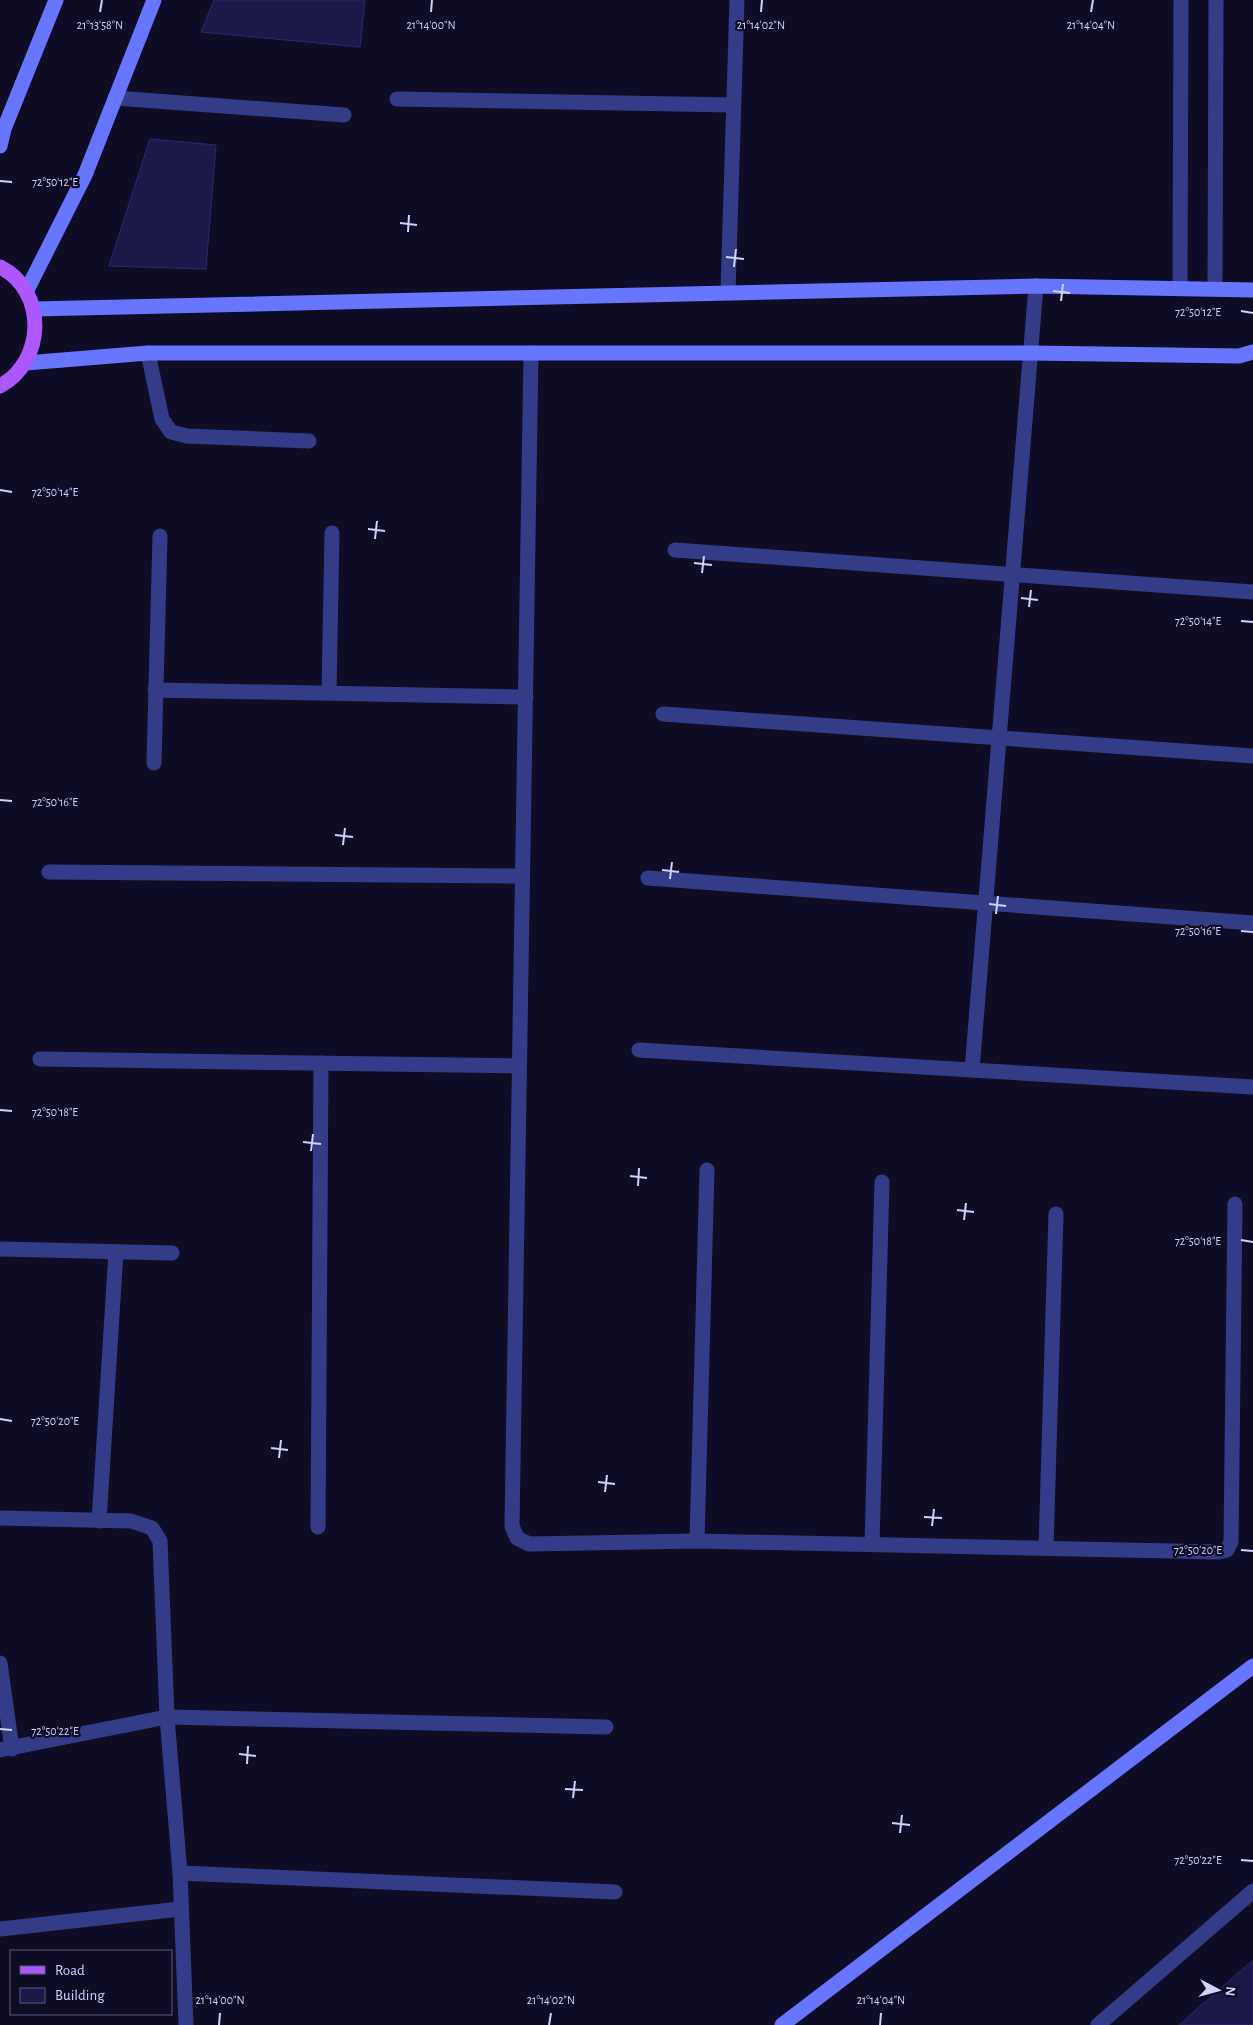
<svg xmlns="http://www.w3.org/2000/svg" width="1253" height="2025" font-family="'Alegreya Sans',sans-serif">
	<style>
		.building { fill: #1c1847; stroke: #2e2875 }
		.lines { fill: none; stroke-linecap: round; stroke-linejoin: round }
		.lane { stroke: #353c87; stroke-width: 15 }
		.street { stroke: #353c87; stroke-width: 15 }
		.secondary { stroke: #6876ff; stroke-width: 15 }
		.primary { stroke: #ad58ff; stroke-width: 15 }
		.ticks { fill: none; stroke: #d1d1ff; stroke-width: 2 }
		.ticks-label { font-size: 12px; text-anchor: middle; fill: #d1d1ff; stroke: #0e0d25; stroke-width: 4.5; stroke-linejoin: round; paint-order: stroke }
	</style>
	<rect width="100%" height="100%" fill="#0e0d25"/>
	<g class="building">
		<polygon points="214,0 365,0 360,47 201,32"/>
		<polygon points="150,139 216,145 206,269 109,266"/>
		<polygon points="1253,1960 1253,2025 1179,2025"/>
	</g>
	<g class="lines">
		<g class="lane">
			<polyline points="1180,288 1181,0"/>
			<polyline points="1215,288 1216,0"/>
			<polyline points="1098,2025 1253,1891"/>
		</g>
		<g class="street">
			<polyline points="115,98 344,115"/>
			<polyline points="397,99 733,105"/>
			<polyline points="728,292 737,0"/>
			<polyline points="148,353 162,419 171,432 187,436 309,441"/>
			<polyline points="531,353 512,1526 517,1538 529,1544 697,1541 1219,1552 1227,1550 1231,1542 1235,1204"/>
			<polyline points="675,550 1253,592"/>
			<polyline points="155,690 526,697"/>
			<polyline points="329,693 332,533"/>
			<polyline points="663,714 1253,756"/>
			<polyline points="154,763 160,536"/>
			<polyline points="49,872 522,876"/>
			<polyline points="648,878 1253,923"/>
			<polyline points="639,1050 1253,1087"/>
			<polyline points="40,1059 519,1066"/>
			<polyline points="972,1070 1036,286"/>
			<polyline points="0,1249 172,1253"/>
			<polyline points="0,1518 131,1521 152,1528 160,1541 167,1717 180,1873 186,2025"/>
			<polyline points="99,1521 116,1252"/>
			<polyline points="318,1527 321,1063"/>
			<polyline points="697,1541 707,1170"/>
			<polyline points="872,1544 882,1182"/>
			<polyline points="1046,1548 1056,1214"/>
			<polyline points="0,1663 12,1749"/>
			<polyline points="0,1750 167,1717 606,1727"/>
			<polyline points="180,1873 615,1892"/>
			<polyline points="0,1929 180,1909"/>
		</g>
		<g class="secondary">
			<polyline points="0,146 4,129 56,0"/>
			<polyline points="26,292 85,175 154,0"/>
			<polyline points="34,309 1036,286 1253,290"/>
			<polyline points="26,363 148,353 1030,353 1239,356 1253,352"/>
			<polyline points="782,2025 1253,1666"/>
		</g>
		<path class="primary" d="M0,267C48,291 45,362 0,386"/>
	</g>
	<path class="ticks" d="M100,12L102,0M431,12L432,0M761,12L762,0M1091,12L1093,0M0,181L12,182M400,223L417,225M408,232L409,215M726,257L744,259M734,267L736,249M1053,291L1070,293M1061,301L1063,284M1241,311L1253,313M0,490L12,492M368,529L385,531M375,539L377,521M694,563L712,565M702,573L704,556M1021,598L1038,600M1029,607L1031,590M1241,621L1253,622M0,800L12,801M335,835L353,837M343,845L345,828M662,870L679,872M670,879L672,862M989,904L1006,906M996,914L998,896M1241,931L1253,932M0,1110L12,1111M303,1142L321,1144M311,1151L313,1134M630,1176L647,1178M638,1186L639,1168M957,1210L974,1212M964,1220L966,1203M1241,1240L1253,1242M0,1419L12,1421M271,1448L288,1450M279,1458L281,1440M598,1482L615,1484M605,1492L607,1475M924,1517L942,1518M932,1526L934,1509M1241,1550L1253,1551M0,1729L12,1730M239,1754L256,1756M247,1764L248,1746M565,1789L583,1790M573,1798L575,1781M892,1823L910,1825M900,1833L902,1815M1241,1860L1253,1861M219,2025L220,2013M549,2025L551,2013M880,2025L881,2013"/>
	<g class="ticks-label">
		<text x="100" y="29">21°13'58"N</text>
		<text x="431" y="29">21°14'00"N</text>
		<text x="761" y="29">21°14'02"N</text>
		<text x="1091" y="29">21°14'04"N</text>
		<text x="55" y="186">72°50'12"E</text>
		<text x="1198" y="316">72°50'12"E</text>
		<text x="55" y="496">72°50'14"E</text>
		<text x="1198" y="625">72°50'14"E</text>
		<text x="55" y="806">72°50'16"E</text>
		<text x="1198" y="935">72°50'16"E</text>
		<text x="55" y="1116">72°50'18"E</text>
		<text x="1198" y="1245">72°50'18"E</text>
		<text x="55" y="1425">72°50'20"E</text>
		<text x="1198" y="1554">72°50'20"E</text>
		<text x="55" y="1735">72°50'22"E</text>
		<text x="1198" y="1864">72°50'22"E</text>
		<text x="220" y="2004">21°14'00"N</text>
		<text x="551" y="2004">21°14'02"N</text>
		<text x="881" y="2004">21°14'04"N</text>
	</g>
	<rect x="10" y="1950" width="162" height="65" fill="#0e0d25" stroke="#5c5b7c"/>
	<rect x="20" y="1966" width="25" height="8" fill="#ad58ff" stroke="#5c5b7c"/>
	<text x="55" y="1975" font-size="15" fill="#d1d1ff">Road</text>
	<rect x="20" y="1988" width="25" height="15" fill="#1c1847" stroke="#5c5b7c"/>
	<text x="55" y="2000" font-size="15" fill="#d1d1ff">Building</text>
	<g transform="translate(1218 1990) rotate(96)" stroke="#0e0d25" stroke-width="4" paint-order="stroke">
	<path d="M0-4L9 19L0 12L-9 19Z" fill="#d1d1ff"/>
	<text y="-8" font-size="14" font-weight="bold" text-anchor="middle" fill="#d1d1ff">N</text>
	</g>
</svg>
